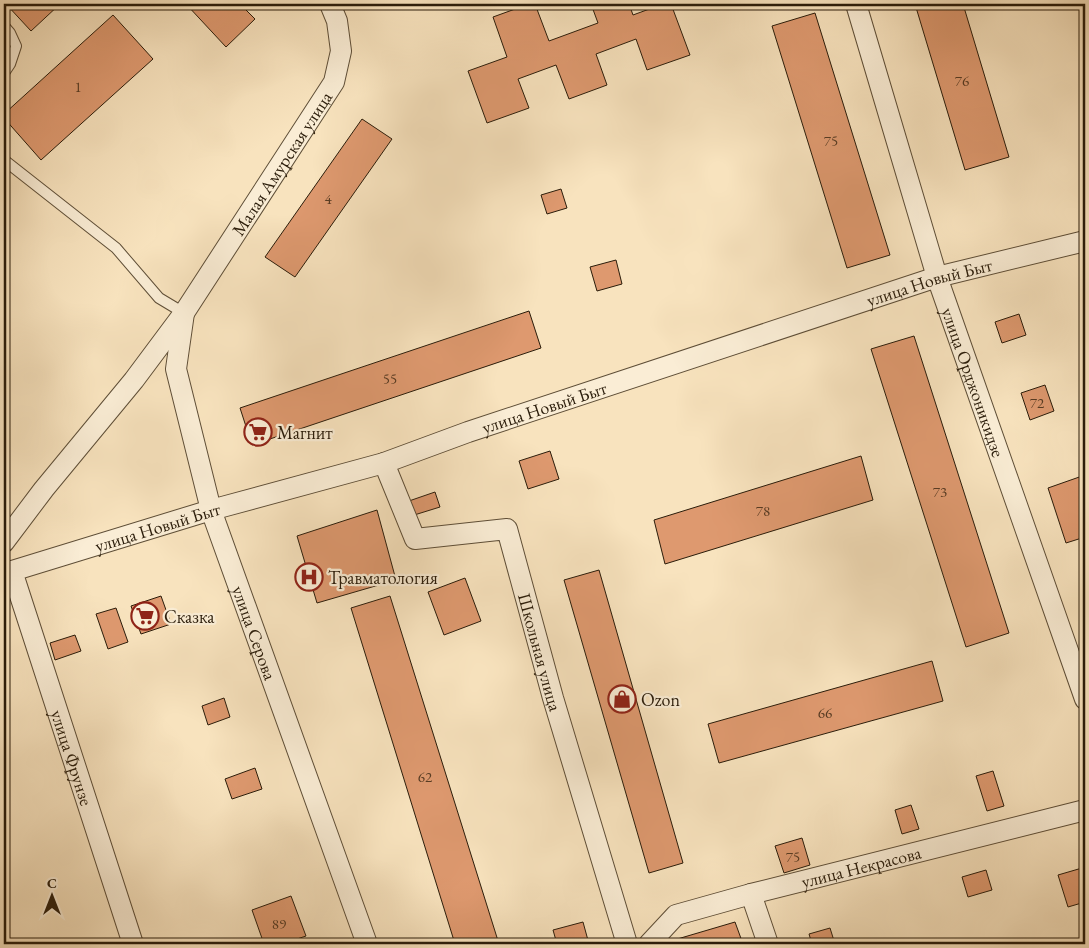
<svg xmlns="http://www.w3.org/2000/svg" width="1089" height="948" font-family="'EB Garamond',serif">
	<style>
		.building { fill: #de996f; stroke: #2a1c0a }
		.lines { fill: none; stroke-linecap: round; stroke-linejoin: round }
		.service-casing { stroke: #5e4e37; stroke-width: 12 }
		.minor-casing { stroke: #5e4e37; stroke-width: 22 }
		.service { stroke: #faedd5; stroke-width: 10 }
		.minor { stroke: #faedd5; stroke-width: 20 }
		.labels { text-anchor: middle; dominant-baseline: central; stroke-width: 4.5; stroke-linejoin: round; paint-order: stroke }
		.number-label { font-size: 15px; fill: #573b23 }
		.street-label { font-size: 18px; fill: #2a1c0a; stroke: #faedd5 }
		.poi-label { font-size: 18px; fill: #2a1c0a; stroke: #faedd5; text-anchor: start }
	</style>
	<rect width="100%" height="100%" fill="#f8e3be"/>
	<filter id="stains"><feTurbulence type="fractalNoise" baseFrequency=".004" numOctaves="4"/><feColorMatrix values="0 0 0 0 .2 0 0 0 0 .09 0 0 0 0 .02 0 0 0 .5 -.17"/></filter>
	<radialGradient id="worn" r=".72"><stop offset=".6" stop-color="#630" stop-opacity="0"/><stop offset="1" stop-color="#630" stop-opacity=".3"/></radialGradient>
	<g class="building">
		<polygon points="6,4 60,4 31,31"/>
		<polygon points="186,4 240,4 255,19 226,47"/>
		<polygon points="529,4 535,4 549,41 598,23 591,4 629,4 633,15 663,4 671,4 690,55 647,70 636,39 596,54 607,85 569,99 556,65 518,79 529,108 487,123 468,71 507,57 493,17"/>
		<polygon points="915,4 963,4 1009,157 965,170"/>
		<polygon points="815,13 890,255 847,268 772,26"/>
		<polygon points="113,15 153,59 41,160 4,118 4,114"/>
		<polygon points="362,119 392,139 295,277 265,257"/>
		<polygon points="561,189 567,208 547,214 541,195"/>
		<polygon points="616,260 622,284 597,291 590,267"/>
		<polygon points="529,311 541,348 252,445 240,408"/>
		<polygon points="1019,314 1026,335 1002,343 995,322"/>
		<polygon points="914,336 1009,633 966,647 871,349"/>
		<polygon points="1045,385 1054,411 1030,420 1021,393"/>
		<polygon points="550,451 559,479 528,489 519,461"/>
		<polygon points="861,456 873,500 665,564 654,520"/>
		<polygon points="1085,475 1085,537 1066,543 1048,488"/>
		<polygon points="435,492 440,507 411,516 406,502"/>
		<polygon points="377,510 396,580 317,603 297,536"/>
		<polygon points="599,570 683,863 649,873 564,580"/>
		<polygon points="465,578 481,621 444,635 428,592"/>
		<polygon points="161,596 171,624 141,634 131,606"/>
		<polygon points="390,596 499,944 455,944 351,608"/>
		<polygon points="116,608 128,642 108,649 96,614"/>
		<polygon points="75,635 81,651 55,660 50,643"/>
		<polygon points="932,661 943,701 719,763 708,724"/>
		<polygon points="224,698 230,717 208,725 202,706"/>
		<polygon points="255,768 262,789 232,799 225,779"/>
		<polygon points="993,771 1004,806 987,811 976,776"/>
		<polygon points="911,805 919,829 902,834 895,810"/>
		<polygon points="802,838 810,865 784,873 775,846"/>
		<polygon points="1082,868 1085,878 1085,902 1068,907 1058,875"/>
		<polygon points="986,870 992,890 968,897 962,877"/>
		<polygon points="291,896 306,936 282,944 264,944 252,910"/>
		<polygon points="583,922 589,944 557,944 553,930"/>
		<polygon points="735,922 743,944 675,944 674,940"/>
		<polygon points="830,928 835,944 812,944 809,934"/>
	</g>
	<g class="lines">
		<g class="service-casing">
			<g id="service">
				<polyline points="4,26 10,33 16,46 10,64 4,73"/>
				<polyline points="4,160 116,248 159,298 184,313"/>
			</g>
		</g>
		<g class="minor-casing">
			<g id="minor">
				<path id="s1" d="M856,4L937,277L1085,699"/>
				<path id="s2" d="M184,313L176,369L211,510L367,944"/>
				<path id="s3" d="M384,463L415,539L507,529L553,698L627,944"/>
				<path id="s4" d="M4,542L44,489L134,380L184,313L334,82L341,51L337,21L330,4"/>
				<path id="s5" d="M12,571L133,944"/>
				<path id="s6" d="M4,575L12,571L211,510L384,463L468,432L937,277L1085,241"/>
				<polyline points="751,894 768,944"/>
				<path id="s7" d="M649,944L676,915L751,894L1085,810"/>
			</g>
		</g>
		<use href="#service" class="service"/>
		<use href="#minor" class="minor"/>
	</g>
	<defs>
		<g id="supermarket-ring" transform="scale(1.4375)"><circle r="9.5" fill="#faedd5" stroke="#8f2418" stroke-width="1.5"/><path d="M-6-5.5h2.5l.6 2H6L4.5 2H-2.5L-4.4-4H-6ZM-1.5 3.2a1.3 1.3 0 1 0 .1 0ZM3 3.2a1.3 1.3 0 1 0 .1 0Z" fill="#8f2418"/></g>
		<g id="hospital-ring" transform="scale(1.4375)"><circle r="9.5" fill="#faedd5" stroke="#8f2418" stroke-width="1.5"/><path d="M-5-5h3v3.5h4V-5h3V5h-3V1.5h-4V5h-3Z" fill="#8f2418"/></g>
		<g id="shop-ring" transform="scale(1.4375)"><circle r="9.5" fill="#faedd5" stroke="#8f2418" stroke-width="1.5"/><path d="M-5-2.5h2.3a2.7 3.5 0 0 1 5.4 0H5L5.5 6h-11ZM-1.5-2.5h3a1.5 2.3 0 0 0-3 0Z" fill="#8f2418"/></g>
	</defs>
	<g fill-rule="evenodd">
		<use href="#supermarket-ring" x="258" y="432"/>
		<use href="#hospital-ring" x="309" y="577"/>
		<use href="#supermarket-ring" x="145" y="616"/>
		<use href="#shop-ring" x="622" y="699"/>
	</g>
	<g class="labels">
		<g class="number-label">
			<text x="962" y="80">76</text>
			<text x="78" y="86">1</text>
			<text x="831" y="140">75</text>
			<text x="328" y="198">4</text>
			<text x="390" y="378">55</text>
			<text x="1037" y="402">72</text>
			<text x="940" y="491">73</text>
			<text x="763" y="510">78</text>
			<text x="825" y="712">66</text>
			<text x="425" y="776">62</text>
			<text x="793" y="856">75</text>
			<text x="279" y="923">89</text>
		</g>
		<g class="street-label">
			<text stroke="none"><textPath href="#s4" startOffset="470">Малая Амурская улица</textPath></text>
			<text stroke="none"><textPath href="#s6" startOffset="971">улица Новый Быт</textPath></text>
			<text stroke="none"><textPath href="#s1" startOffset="396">улица Орджоникидзе</textPath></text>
			<text stroke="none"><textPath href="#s6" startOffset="566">улица Новый Быт</textPath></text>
			<text stroke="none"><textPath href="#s6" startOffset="161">улица Новый Быт</textPath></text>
			<text stroke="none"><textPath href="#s2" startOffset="332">улица Серова</textPath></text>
			<text stroke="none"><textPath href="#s3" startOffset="302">Школьная улица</textPath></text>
			<text stroke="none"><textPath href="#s5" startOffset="196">улица Фрунзе</textPath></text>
			<text stroke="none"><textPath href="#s7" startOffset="231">улица Некрасова</textPath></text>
		</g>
		<g class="poi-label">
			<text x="277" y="432">Магнит</text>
			<text x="328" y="577">Травматология</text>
			<text x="164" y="616">Сказка</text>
			<text x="641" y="699">Ozon</text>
		</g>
	</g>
	<rect width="1089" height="948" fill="none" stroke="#f8e3be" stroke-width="20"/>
	<rect x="5" y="5" width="1079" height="938" fill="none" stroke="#2a1c0a" stroke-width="2.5"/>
	<rect x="10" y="10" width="1069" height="928" fill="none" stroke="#2a1c0a"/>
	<g transform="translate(52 896)" stroke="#faedd5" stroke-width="4" paint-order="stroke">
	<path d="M0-4L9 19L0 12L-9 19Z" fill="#2a1c0a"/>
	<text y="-8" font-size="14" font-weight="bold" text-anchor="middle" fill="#2a1c0a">С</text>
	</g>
	<rect width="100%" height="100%" filter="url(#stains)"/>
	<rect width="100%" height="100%" fill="url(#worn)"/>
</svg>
